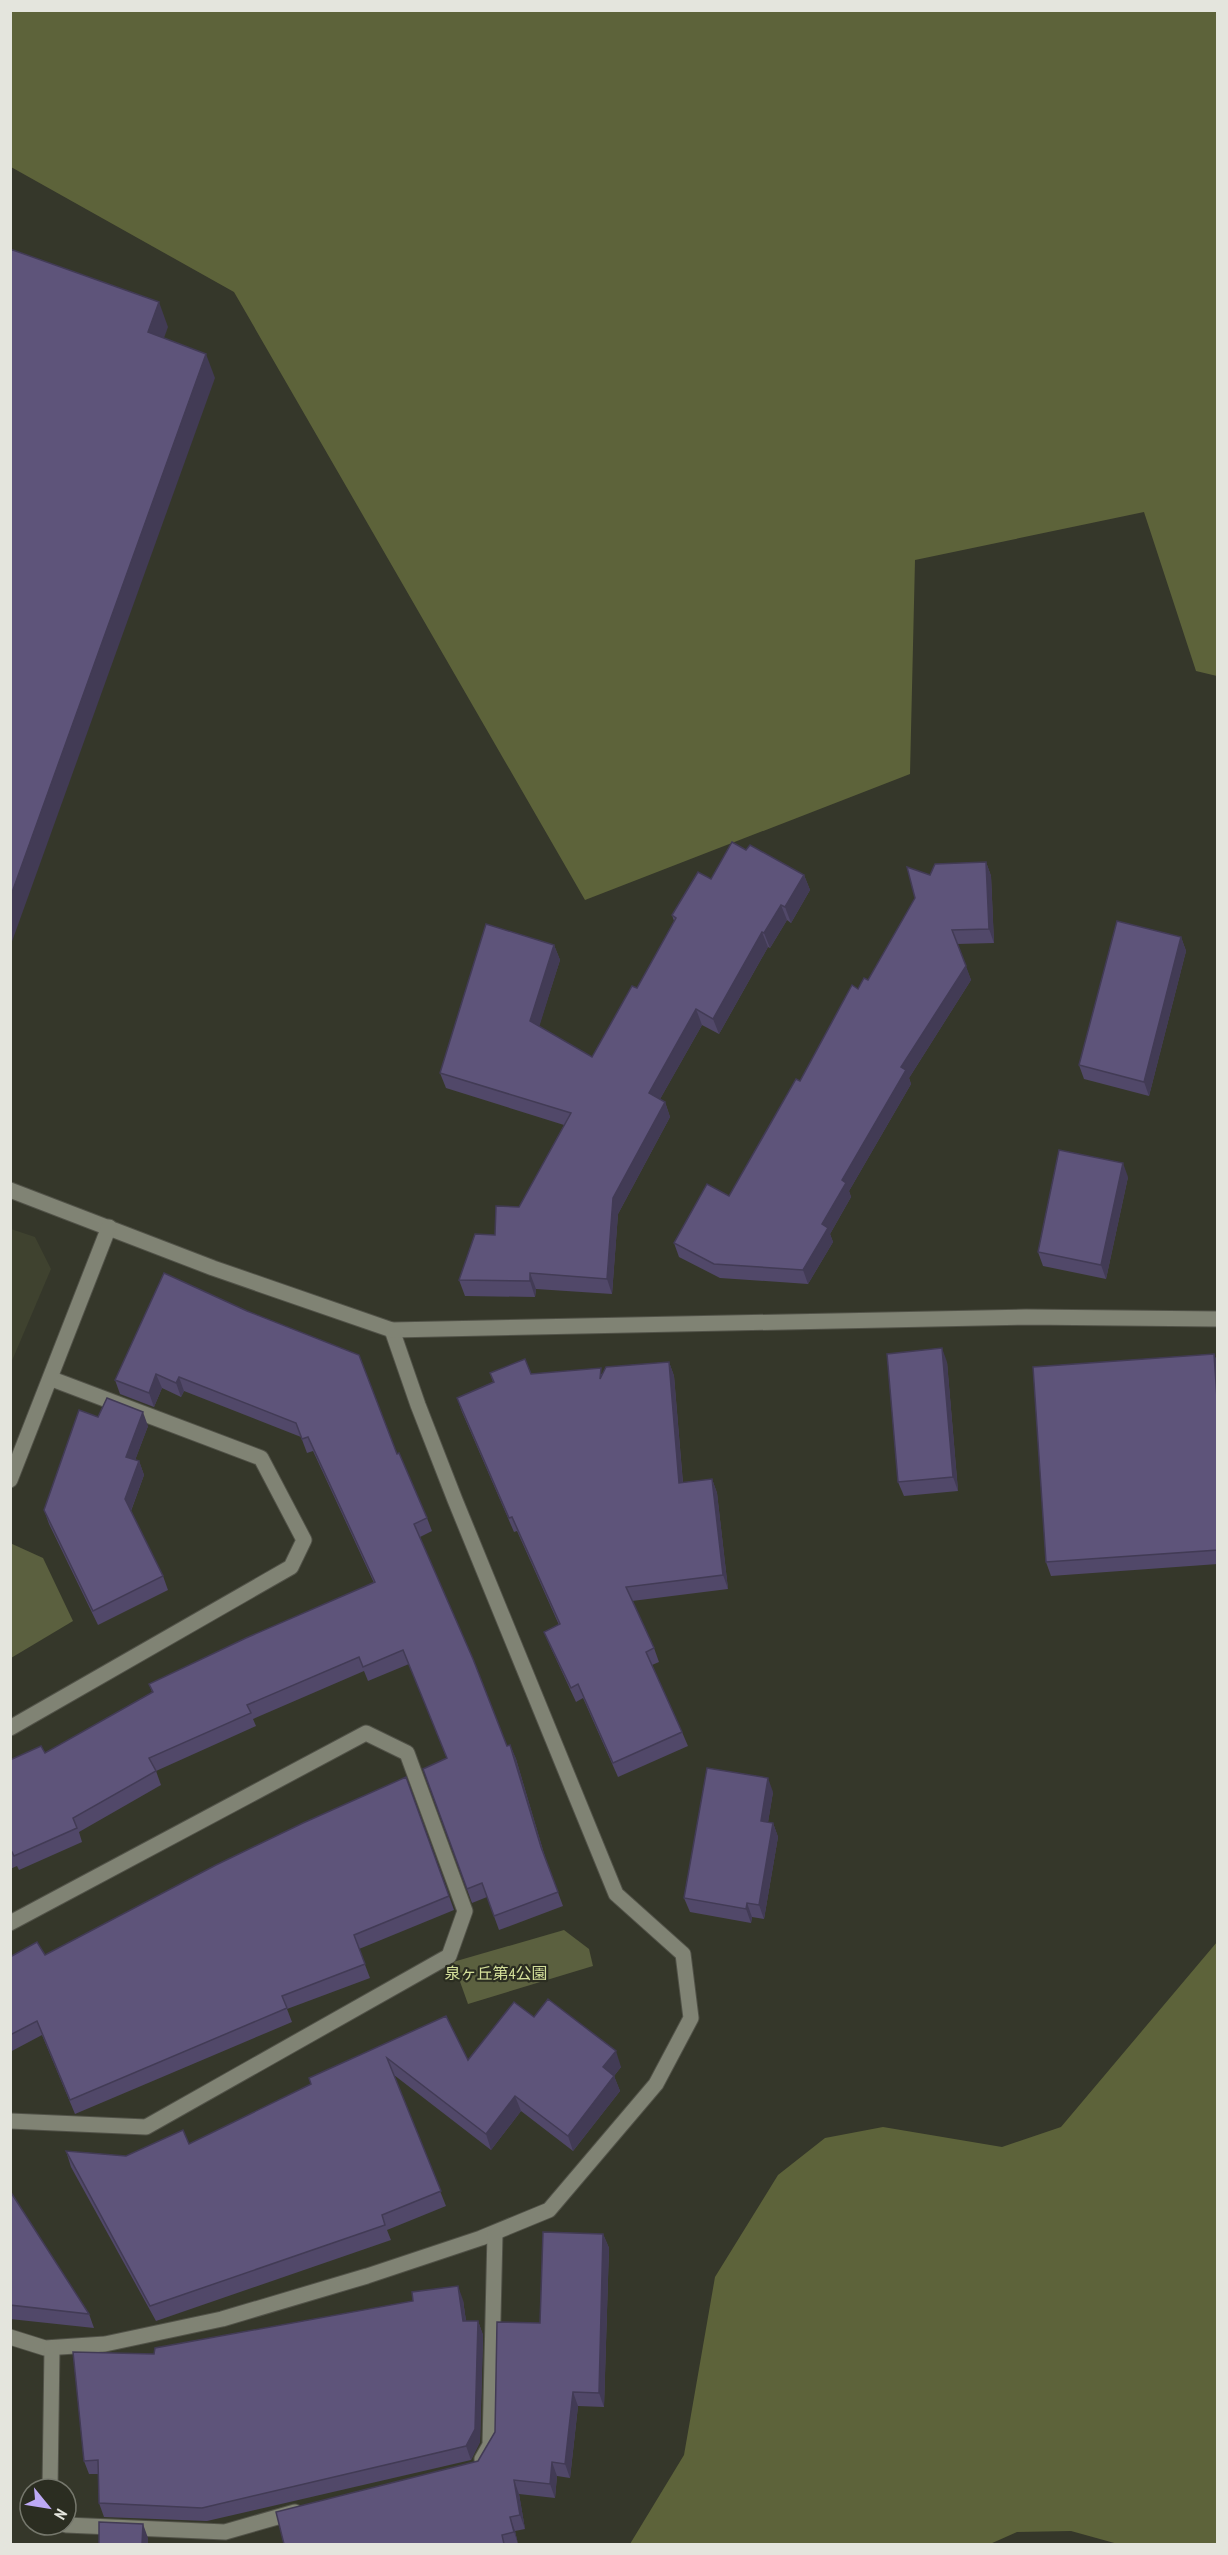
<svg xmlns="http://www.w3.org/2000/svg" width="1228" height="2555" font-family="'PT Sans Narrow','Noto Sans JP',sans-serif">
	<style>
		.built { fill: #3f422f }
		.green { fill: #5b603f }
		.forest { fill: #5d633a }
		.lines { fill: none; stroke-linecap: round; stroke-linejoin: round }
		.street-casing { stroke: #515248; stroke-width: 17 }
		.secondary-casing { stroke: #515248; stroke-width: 17 }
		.street { stroke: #808374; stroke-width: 15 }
		.secondary { stroke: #808374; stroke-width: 15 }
		.wall { fill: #514869 }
		.shaded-wall { fill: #423b55 }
		.building { fill: #5e547a; stroke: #423b55; stroke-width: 1.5 }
		.labels { text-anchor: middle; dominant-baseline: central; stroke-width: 4.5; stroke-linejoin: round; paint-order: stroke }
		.park-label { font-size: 16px; fill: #d4e09a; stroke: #2b2d21 }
	</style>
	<rect width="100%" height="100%" fill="#35372a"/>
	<polygon class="built" points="11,1229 35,1237 51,1269 11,1363"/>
	<g class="green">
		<polygon points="10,1543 43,1558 73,1621 11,1658"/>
		<polygon points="564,1930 589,1949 593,1966 468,2004 453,1962"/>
	</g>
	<g class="forest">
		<polygon points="11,11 1217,11 1217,676 1196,671 1144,512 915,560 910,774 585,900 234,292 11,167"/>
		<polygon points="1217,1942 1217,2544 1118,2544 1071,2531 1017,2532 990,2544 630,2544 684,2455 715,2277 778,2175 825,2138 883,2127 1002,2147 1061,2127"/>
	</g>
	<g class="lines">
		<g class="street-casing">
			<g id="street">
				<polyline points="10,1728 291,1567 304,1540 261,1458 52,1379"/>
				<polyline points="10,1923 366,1733 407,1753 465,1911 449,1956 146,2127 10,2121"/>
				<polyline points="10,2337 45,2348 105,2344 222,2319 367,2276 481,2238 549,2210 656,2084 691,2018 683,1954 616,1894 455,1500 418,1405 392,1330"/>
				<polyline points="482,2459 490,2445 495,2233"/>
				<polyline points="50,2489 52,2348"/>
				<polyline points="66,2525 225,2532 295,2512"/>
			</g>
		</g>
		<g class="secondary-casing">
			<g id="secondary">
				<polyline points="10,1190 213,1268 392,1330 1026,1317 1218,1319"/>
				<polyline points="10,1480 109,1227"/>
			</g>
		</g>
		<use href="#street" class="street"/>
		<use href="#secondary" class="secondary"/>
	</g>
	<g class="wall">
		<polygon points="746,850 804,875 810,890 791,923 787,920 770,948 768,947 719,1034 702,1025 660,1099 665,1102 670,1117 618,1214 612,1294 536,1289 535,1297 465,1296 459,1280 495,1235 519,1207 564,1125 446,1088 440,1073 554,945 560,960 539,1026 592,1057 637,988 674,921 672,915 711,879"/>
		<polygon points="986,862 991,876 994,943 957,944 971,980 909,1078 911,1084 849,1191 851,1197 830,1234 833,1242 808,1284 720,1278 679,1257 674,1243 729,1196 858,989"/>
		<polygon points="1181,937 1186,951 1149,1096 1084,1079 1079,1065"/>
		<polygon points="1128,1177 1106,1279 1043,1266 1038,1252"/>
		<polygon points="164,1273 397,1454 427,1518 432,1531 420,1537 507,1746 510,1745 516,1759 546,1860 563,1906 499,1930 487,1897 472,1903 423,1769 447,1759 409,1664 368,1681 364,1671 253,1719 256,1726 156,1771 161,1785 79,1832 82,1842 19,1870 17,1866 10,1869 10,1760 45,1753 152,1692 149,1684 374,1583 313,1451 307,1453 301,1437 184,1391 181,1397 162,1388 154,1407 120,1394 115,1380"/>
		<polygon points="1214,1354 1218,1365 1218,1564 1051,1576 1046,1562"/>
		<polygon points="669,1362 674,1376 683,1483 712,1479 717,1493 728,1589 632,1601 654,1648 659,1662 652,1665 682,1732 688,1746 618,1777 583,1698 576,1702 550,1646 544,1632 559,1625 517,1531 514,1532 462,1412 457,1398 493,1382 490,1373 603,1374"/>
		<polygon points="947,1362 958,1491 904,1496 898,1482"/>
		<polygon points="98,1417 148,1426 135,1460 139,1461 144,1475 131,1511 163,1576 168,1590 98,1625 49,1524 44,1510"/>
		<polygon points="406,1777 454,1910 359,1949 370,1978 287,2009 292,2022 75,2114 42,2035 10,2052 10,1957 45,1955"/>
		<polygon points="773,1792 768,1822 773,1823 778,1837 764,1919 752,1917 751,1923 690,1912 684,1898"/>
		<polygon points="446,2016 468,2060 534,2017 621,2067 614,2076 620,2091 573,2151 521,2111 491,2150 394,2075 446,2206 387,2230 391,2240 156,2321 71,2167 66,2151 126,2156 189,2144 311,2084"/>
		<polygon points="10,2191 89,2314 94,2328 10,2319"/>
		<polygon points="603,2234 609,2248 604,2407 578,2406 570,2478 557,2476 555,2498 519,2494 525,2529 515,2531 518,2544 284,2544 478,2461 495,2432 540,2323"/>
		<polygon points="463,2300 466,2321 478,2321 483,2335 480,2442 471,2460 207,2521 104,2517 99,2503 99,2474 89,2474 84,2461 154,2354 413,2301"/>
	</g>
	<g class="shaded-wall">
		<polygon points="159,302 168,327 157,357 148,332"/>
		<polygon points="206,354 215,378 10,947 10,898"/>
		<polygon points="986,862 991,876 994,943 989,929"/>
		<polygon points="804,875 810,890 791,923 785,907"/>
		<polygon points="781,905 787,920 770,948 764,933"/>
		<polygon points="762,932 768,947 719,1034 713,1019"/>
		<polygon points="1181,937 1186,951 1149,1096 1144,1082"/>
		<polygon points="554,945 560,960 536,1037 530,1021"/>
		<polygon points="966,966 971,980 909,1078 911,1084 849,1191 851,1197 830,1234 833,1242 808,1284 803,1270 822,1224 842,1180 901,1067"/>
		<polygon points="696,1009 702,1025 655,1108 649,1093"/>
		<polygon points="665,1102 670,1117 618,1214 612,1294 607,1279 613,1198"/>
		<polygon points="1123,1163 1128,1177 1106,1279 1101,1265"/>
		<polygon points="530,1273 536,1289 535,1297 530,1281"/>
		<polygon points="942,1348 947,1362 958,1491 953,1477"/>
		<polygon points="1214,1354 1218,1365 1218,1413"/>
		<polygon points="669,1362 674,1376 684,1497 679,1483"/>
		<polygon points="156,1374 162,1388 154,1407 149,1393"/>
		<polygon points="179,1377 184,1391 181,1397 176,1383"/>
		<polygon points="143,1412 148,1426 131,1471 126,1457"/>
		<polygon points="139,1461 144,1475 130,1513 125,1499"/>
		<polygon points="712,1479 717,1493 728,1589 723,1575"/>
		<polygon points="510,1745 516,1759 546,1861 541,1847"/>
		<polygon points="768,1778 773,1792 766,1835 761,1821"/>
		<polygon points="773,1823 778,1837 764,1919 759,1905"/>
		<polygon points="747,1903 752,1917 751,1923 746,1909"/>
		<polygon points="616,2051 621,2067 614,2076 620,2091 573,2151 568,2136 603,2067"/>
		<polygon points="515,2096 521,2111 491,2150 486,2134"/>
		<polygon points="603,2234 609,2248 604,2407 599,2393"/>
		<polygon points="458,2286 463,2300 468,2335 463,2321"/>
		<polygon points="478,2321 483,2335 480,2442 471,2460 466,2446"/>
		<polygon points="573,2392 578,2406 570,2478 565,2464"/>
		<polygon points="552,2462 557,2476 555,2498 550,2484"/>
		<polygon points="514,2480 519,2494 525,2529 520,2515"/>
		<polygon points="510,2517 515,2531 518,2544 514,2532"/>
		<polygon points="143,2524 148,2538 148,2544 142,2544"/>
	</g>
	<g class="building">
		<polygon points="10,249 159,302 148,332 206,354 10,898"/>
		<polygon points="732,842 746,850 750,845 804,875 785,907 781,905 764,933 762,932 713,1019 696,1009 649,1093 665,1102 613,1198 607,1279 530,1273 530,1281 459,1280 475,1234 495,1235 496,1206 519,1207 571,1113 440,1073 486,924 554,945 530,1021 592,1057 632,986 637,988 676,918 672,915 698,872 711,879"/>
		<polygon points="986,862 989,929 952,930 966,966 901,1067 906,1070 842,1180 846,1183 822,1224 828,1228 803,1270 714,1264 674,1243 707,1184 729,1196 796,1079 800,1081 852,985 858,989 864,978 868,980 915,898 907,867 930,875 935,864"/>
		<polygon points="1117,921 1181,937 1144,1082 1079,1065"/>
		<polygon points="1059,1150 1123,1163 1101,1265 1038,1252"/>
		<polygon points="164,1273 247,1311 359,1355 397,1454 399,1453 427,1518 414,1524 473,1659 507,1746 510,1745 541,1847 558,1892 494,1916 482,1883 467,1889 423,1769 447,1758 403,1650 363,1667 359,1657 247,1705 251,1713 149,1758 156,1771 73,1818 77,1828 14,1856 12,1852 10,1853 10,1760 41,1746 45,1753 153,1692 149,1684 246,1638 375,1582 308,1437 302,1439 296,1423 179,1377 176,1383 156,1374 149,1393 115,1380"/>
		<polygon points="942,1348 953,1477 898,1482 887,1354"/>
		<polygon points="1214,1354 1218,1413 1218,1550 1046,1562 1033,1367"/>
		<polygon points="525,1359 531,1374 601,1368 600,1379 606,1367 669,1362 679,1483 712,1479 723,1575 626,1587 654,1648 646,1652 682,1732 613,1763 578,1684 571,1688 544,1632 560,1624 512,1517 509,1518 457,1398 494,1382 490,1373"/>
		<polygon points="107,1398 143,1412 126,1457 139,1461 125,1499 163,1576 93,1611 44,1510 79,1410 98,1417"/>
		<polygon points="707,1768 768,1778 761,1821 773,1823 759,1905 747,1903 746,1909 684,1898"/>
		<polygon points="406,1777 449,1896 354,1935 365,1964 282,1996 287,2008 70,2100 37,2021 10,2035 10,1957 37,1942 45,1955 216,1865 303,1823"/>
		<polygon points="548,1999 616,2051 603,2067 614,2076 568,2136 515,2096 486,2134 387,2058 441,2191 382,2215 385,2225 150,2306 66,2151 126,2156 183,2130 189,2144 311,2084 309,2078 446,2016 468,2060 514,2002 534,2017"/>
		<polygon points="10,2191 89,2314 10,2305"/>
		<polygon points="543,2232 603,2234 599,2393 573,2392 565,2464 552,2462 550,2484 514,2480 520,2515 510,2517 514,2532 502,2535 504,2544 284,2544 276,2512 478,2461 495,2432 497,2322 540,2323"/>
		<polygon points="458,2286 463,2321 478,2321 475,2429 466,2446 202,2508 99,2503 98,2460 84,2461 73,2352 154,2354 155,2348 413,2301 412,2292"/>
		<polygon points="99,2522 143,2524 142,2544 99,2544"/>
	</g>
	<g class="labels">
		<g class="park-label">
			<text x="496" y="1973">泉ヶ丘第4公園</text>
		</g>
	</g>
	<rect width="1228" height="2555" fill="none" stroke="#e4e5dd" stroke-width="24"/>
	<g transform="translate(48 2507) rotate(120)"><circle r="28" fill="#2b2d21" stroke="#75776c" stroke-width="1.5"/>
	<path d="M0-4.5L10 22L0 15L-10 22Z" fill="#bda9f5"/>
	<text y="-9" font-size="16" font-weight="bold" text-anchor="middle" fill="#e4e5dd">N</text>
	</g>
</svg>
